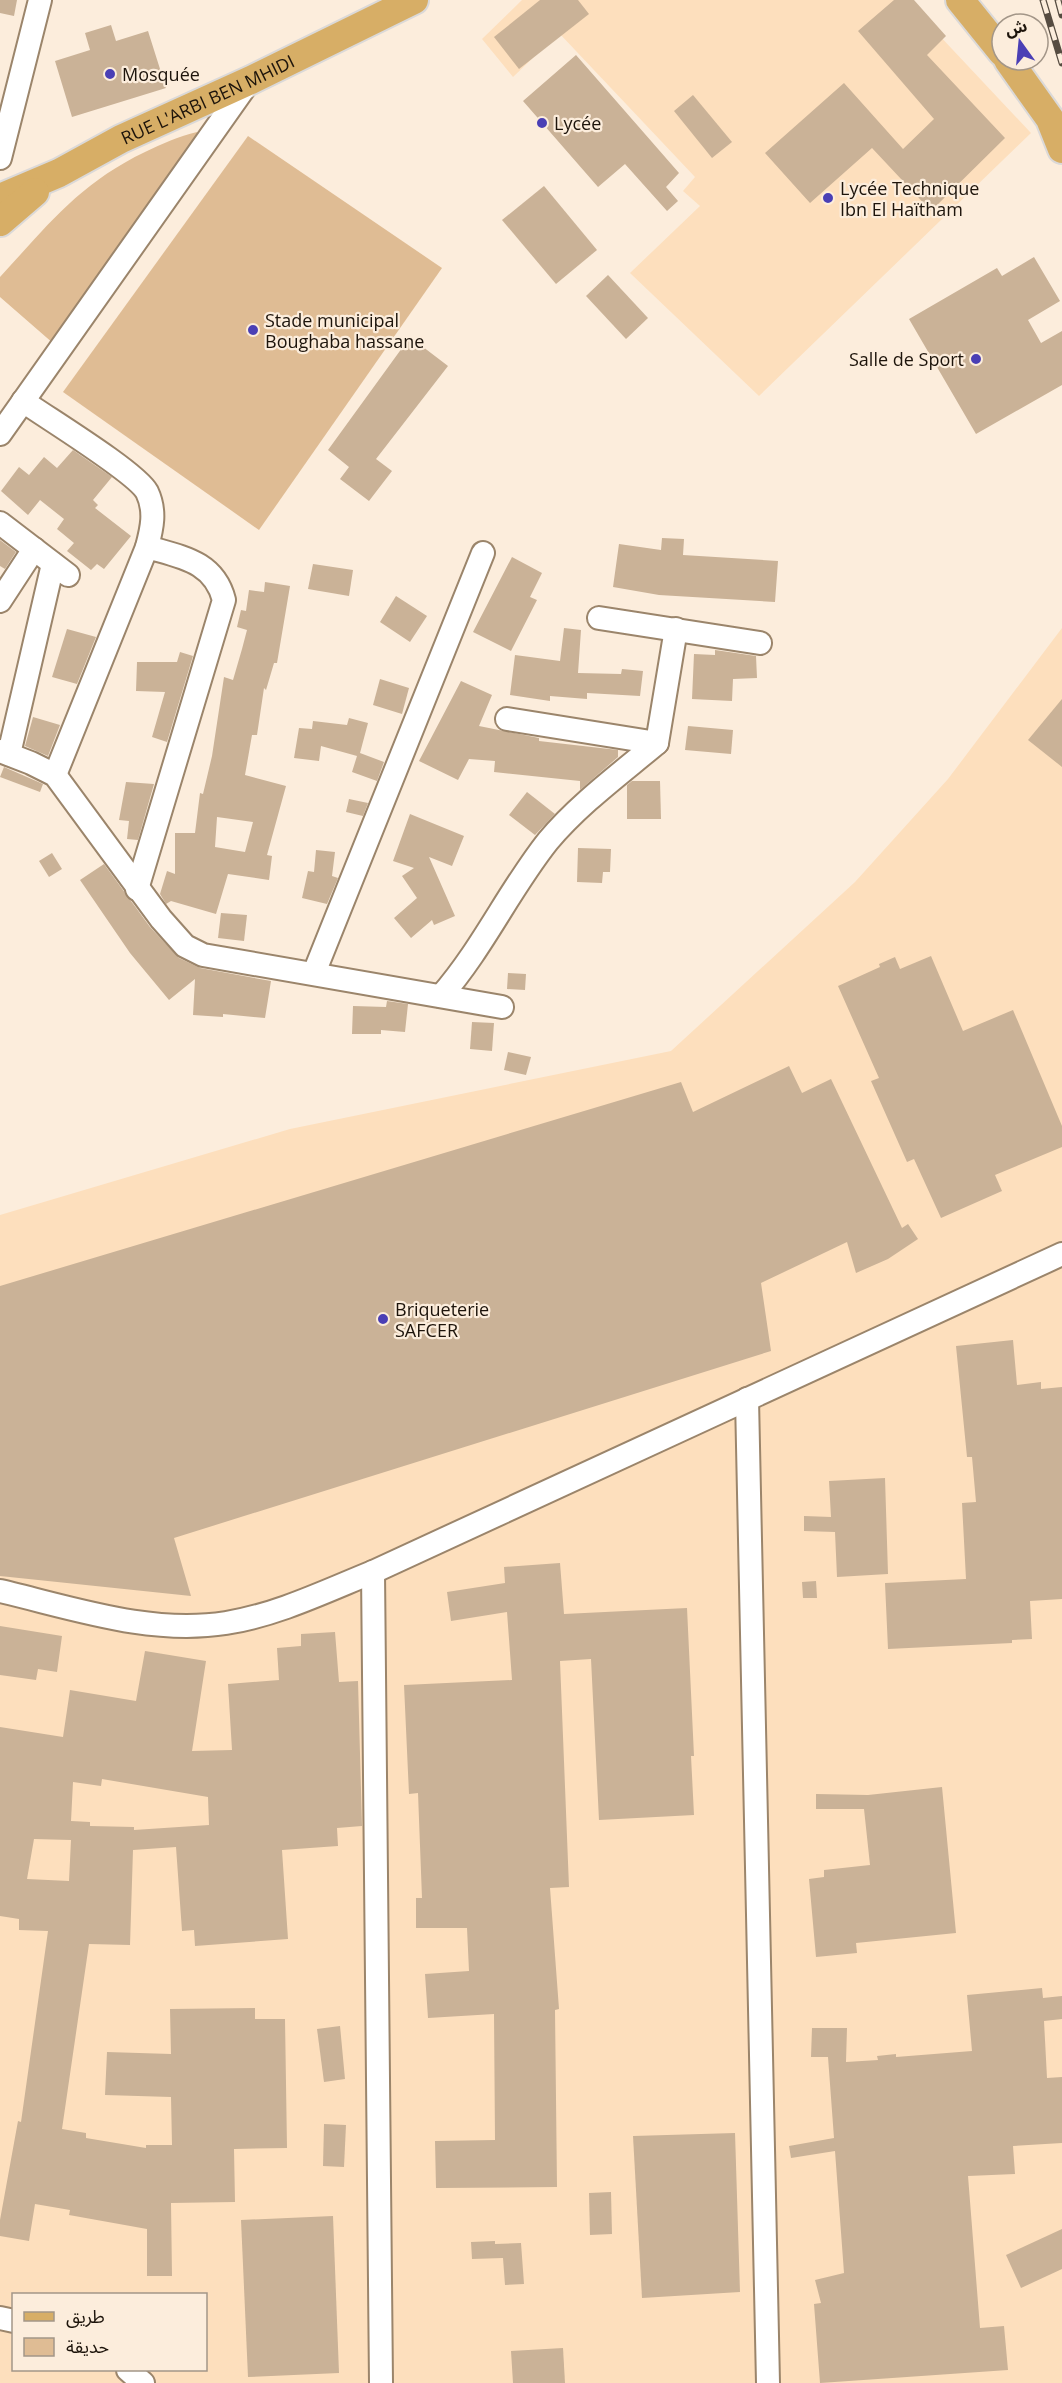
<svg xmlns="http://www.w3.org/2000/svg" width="1062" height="2383" font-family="'Open Sans','Noto Sans Arabic',sans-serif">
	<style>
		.built { fill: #fddfbd; fill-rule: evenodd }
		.green { fill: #dfbc94 }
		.building { fill: #cab297; fill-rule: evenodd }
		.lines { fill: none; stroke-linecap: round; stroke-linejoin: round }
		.minor-casing { stroke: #9b856b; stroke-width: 26 }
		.major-casing { stroke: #dbd9d8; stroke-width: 32 }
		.minor { stroke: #fff; stroke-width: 22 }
		.major { stroke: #d7ae66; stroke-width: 28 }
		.rail-casing { stroke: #564c41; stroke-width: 7 }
		.rail { stroke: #fceddc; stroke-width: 4.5; stroke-dasharray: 14; stroke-linecap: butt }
		.poi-dot { fill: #4a3fb5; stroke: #fceddc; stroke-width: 2 }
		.labels { text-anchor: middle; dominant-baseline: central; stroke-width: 4.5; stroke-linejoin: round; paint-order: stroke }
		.poi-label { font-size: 18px; fill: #1d140b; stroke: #fceddc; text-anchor: start }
		.street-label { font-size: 18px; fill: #1d140b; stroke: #fceddc }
	</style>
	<rect width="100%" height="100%" fill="#fceddc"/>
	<g class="built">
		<polygon points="522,0 906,0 1031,133 759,396 630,273 700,206 683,191 695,177 559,33 513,77 482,39"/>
		<path d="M1062,628V2383H0V1215L290,1129L671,1051L855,882L948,779ZM14,2294H206V2370H14Z"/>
	</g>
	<g class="green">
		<path d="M197,132V137L54,344L0,297V277C48,225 80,183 145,152C162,144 179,136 197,132Z"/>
		<polygon points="248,136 442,268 259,530 63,392"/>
	</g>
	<g class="building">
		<polygon points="0,0 17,0 14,16 0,13"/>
		<polygon points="540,0 578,0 589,14 519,69 494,37"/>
		<polygon points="894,0 914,0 946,36 927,55 1005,138 931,211 872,148 810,203 765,153 844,83 903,149 934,119 858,31"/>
		<polygon points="111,25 116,41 148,31 166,88 72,117 55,61 90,50 85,33"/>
		<polygon points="576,55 679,173 666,187 678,201 667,211 625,164 598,187 523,101"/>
		<polygon points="693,95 732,142 712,158 674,111"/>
		<polygon points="544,186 597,250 556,284 502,220"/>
		<polygon points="1034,257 1060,301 1028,320 1041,343 1062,331 1062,385 976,434 909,319 997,268 1002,276"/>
		<polygon points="608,275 648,318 626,339 586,296"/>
		<polygon points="410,337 448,366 376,459 392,471 369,501 340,479 349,467 328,450"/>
		<polygon points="73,450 112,477 93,500 98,505 95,508 131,536 104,569 97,564 91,570 67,551 74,543 57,529 64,519 40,500 28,515 1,491 19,467 29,475 44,457 57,468"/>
		<polygon points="662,538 684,539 683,555 778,561 775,602 659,595 613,587 619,544 661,550"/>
		<polygon points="0,540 16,552 5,569 0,566"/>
		<polygon points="512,557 542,573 530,597 537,600 511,651 473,632"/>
		<polygon points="313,564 353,570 349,596 308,589"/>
		<path d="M265,582L290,586L277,663H274L266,690L264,688L257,735H252L245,775L286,786L267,855L272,856L269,880L228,874L216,914L171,901L166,904L160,894L167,871L175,874V833H195L200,793L203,794L212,756L224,677L233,680L242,649L247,630L237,627L241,610L246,611L249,590L264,592ZM217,817L253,822L245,852L215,847Z"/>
		<polygon points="396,596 427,616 410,642 380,622"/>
		<polygon points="564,628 581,630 578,673 621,674 622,669 643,671 640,696 587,693 587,699 550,696 550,701 510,695 515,655 560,661"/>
		<polygon points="67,629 96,637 77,684 52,677"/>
		<polygon points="715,650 756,656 757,678 733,679 732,701 692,699 694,654 715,655"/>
		<polygon points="180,652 193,656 167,742 152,737 165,692 136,691 137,662 177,662"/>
		<polygon points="380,679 409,688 402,714 373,705"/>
		<polygon points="461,681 492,695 479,726 539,738 539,741 618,750 618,757 580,790 580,781 494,772 495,761 469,759 458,780 419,761"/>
		<polygon points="1062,699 1062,767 1028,740"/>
		<polygon points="33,717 60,725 48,756 25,746"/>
		<polygon points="349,718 368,723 360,753 384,762 377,781 352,772 357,756 321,746 319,761 294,758 299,728 312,729 313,721 347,725"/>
		<polygon points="688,726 733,730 731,754 685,750"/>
		<polygon points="4,767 43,784 40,792 0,777"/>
		<polygon points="632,781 660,781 661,819 627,819 627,785"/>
		<polygon points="126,782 154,784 138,840 127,839 129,821 119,820"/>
		<polygon points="527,792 555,814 535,835 509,815"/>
		<polygon points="349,799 368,803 363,816 346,812"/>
		<polygon points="410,814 464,836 452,866 429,857 455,916 434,925 432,920 411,938 394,918 417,898 402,876 414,868 393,861"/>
		<polygon points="578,848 611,849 610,872 603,872 602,883 577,882"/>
		<polygon points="316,850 335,852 332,876 338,878 327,904 302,898 308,871 314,872"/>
		<polygon points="52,853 62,869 49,877 39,861"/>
		<polygon points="104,864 150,927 179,958 200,968 271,981 265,1018 223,1014 223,1017 193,1015 195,979 169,1000 130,953 80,880"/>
		<polygon points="221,913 247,915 244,941 218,938"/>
		<polygon points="931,956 963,1031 1013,1010 1062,1126 1062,1147 995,1175 1002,1191 941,1218 914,1159 907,1162 871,1081 879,1078 838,986 880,967 879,964 895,957 900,969"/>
		<polygon points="508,973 526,974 525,990 507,989"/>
		<polygon points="387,1001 408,1004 405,1032 381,1030 381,1034 352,1034 353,1006 386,1007"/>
		<polygon points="472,1022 494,1023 492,1051 470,1049"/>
		<polygon points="508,1052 531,1057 526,1075 504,1070"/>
		<polygon points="789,1066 802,1093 831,1079 902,1228 908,1224 918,1239 888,1259 856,1273 847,1242 761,1283 771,1351 174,1538 191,1596 0,1576 0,1286 681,1082 693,1112"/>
		<polygon points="1013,1340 1017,1385 1041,1382 1041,1389 1062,1387 1062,1599 1030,1601 1032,1639 1012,1640 1012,1643 888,1649 885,1583 966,1579 962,1503 976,1502 972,1457 967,1457 956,1346"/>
		<polygon points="885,1478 888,1574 837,1577 835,1532 804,1531 804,1516 831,1517 829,1481"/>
		<polygon points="560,1563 564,1614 687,1608 694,1756 691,1756 694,1815 599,1820 591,1659 560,1661 569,1887 550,1888 559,2009 555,2010 557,2187 436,2188 435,2141 495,2140 494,2014 428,2018 425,1974 469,1971 467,1928 416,1928 416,1898 422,1898 418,1793 409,1794 404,1685 512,1680 507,1612 451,1621 447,1592 505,1583 504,1567"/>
		<polygon points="816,1581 817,1598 803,1598 802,1582"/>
		<polygon points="0,1626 62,1636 57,1672 38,1669 36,1680 0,1675"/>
		<path d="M335,1632L339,1682L358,1681L362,1826L337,1828L338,1846L282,1850L288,1939L195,1946L194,1930L182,1931L176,1847L133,1850L130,1945L89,1944L62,2129L86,2133V2138L146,2148V2145H172L171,2097L105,2095L107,2052L171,2054L170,2009L255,2008V2019H285L287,2148L234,2149L235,2202L171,2203L172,2276H147V2229L69,2215L70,2210L35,2204L29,2241L0,2236V2220L18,2121L21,2122L48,1931L19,1930V1919L0,1916V1727L63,1737L70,1690L136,1701L145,1651L206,1661L192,1751L232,1750L228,1684L279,1680L277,1648L301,1646V1634ZM102,1779L208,1797L209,1825L134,1830V1827L90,1826V1822L71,1821L73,1782L101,1786ZM34,1839L71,1840L69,1881L27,1879Z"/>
		<polygon points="942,1787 956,1933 856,1943 857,1953 816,1957 809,1879 824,1877 824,1870 870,1865 864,1809 816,1809 816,1794 868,1795"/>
		<polygon points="1042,1988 1043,1998 1062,1996 1062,2019 1044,2021 1047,2078 1062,2077 1062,2143 1013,2146 1015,2174 968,2176 980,2328 1004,2326 1008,2370 820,2383 814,2304 821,2303 815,2280 844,2273 835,2151 791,2158 789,2146 834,2138 828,2057 811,2057 812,2028 847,2028 846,2062 878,2060 877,2056 896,2054 896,2057 972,2051 967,1995"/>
		<polygon points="340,2026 345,2079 324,2082 317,2029"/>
		<polygon points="324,2124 346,2125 344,2167 323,2166"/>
		<polygon points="735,2133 740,2292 642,2298 633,2136"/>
		<polygon points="611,2192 612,2234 590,2235 589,2193"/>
		<polygon points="333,2216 339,2373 248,2377 241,2220"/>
		<polygon points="1062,2229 1062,2269 1021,2288 1006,2255"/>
		<polygon points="495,2241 495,2244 521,2243 524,2284 505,2285 503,2258 472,2259 471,2242"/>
		<polygon points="563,2348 565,2383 513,2383 511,2351"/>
	</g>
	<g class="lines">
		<g class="minor-casing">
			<g id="minor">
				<polyline points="0,158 40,0"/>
				<path d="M23,401C47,418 136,472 147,492C156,511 152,528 147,547L55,775"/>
				<polyline points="0,434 250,80"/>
				<polyline points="0,523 68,575"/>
				<polyline points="0,601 34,549"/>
				<polyline points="599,618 760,643"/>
				<polyline points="507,719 657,743"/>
				<polyline points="0,751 31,763 55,775 161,919 185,946 203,955 502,1007"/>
				<polyline points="9,754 53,564"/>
				<path d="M137,889L224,600C214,561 181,557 147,547"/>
				<polyline points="314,973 483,553"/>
				<path d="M441,996C483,948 509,890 548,841C579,804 620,774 657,743L676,629"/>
				<polyline points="747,1399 768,2383"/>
				<polyline points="373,1572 381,2383"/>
				<path d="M0,1591C73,1608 150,1635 226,1623C277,1615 326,1591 373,1572L1062,1254"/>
				<polyline points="0,2318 14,2321"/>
				<polyline points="128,2370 143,2383"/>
			</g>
		</g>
		<g class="major-casing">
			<g id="major">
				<polyline points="960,0 1002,52"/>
				<polyline points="1008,60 1050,119 1062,149"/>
				<path id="s1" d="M0,198L59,173L121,139L251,80L414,0"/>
				<polyline points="0,222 35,192"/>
			</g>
		</g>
		<use href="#minor" class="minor"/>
		<use href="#major" class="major"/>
		<g class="rail-casing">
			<g id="rail">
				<polyline points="1043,0 1062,63"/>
				<polyline points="1058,0 1062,15"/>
			</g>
		</g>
		<use href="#rail" class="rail"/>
	</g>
	<g class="poi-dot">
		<circle cx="110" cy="74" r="6"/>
		<circle cx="542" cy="123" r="6"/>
		<circle cx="828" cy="198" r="6"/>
		<circle cx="253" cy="330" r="6"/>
		<circle cx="976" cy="359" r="6"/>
		<circle cx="383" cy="1319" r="6"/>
	</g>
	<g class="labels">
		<g class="poi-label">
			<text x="122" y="74">Mosquée</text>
			<text x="554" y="123">Lycée</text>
			<text x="840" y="188">Lycée Technique<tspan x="840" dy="21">Ibn El Haïtham</tspan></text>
			<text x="265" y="320">Stade municipal<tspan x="265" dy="21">Boughaba hassane</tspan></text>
			<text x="964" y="359" text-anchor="end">Salle de Sport</text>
			<text x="395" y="1309">Briqueterie<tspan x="395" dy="21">SAFCER</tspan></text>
		</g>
		<g class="street-label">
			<text stroke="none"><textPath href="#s1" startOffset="230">RUE L'ARBI BEN MHIDI</textPath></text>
		</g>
	</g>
	<rect x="12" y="2293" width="195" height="78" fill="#fceddc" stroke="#a39688" stroke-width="1.5"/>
	<rect x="24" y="2312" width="30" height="9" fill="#d7ae66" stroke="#a39688" stroke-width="1.5"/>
	<text x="66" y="2323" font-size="18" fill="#1d140b">طريق</text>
	<rect x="24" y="2338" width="30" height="18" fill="#dfbc94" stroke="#a39688" stroke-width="1.5"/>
	<text x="66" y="2353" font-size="18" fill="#1d140b">حديقة</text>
	<g transform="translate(1020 42) rotate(345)"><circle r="28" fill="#fceddc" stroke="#a39688" stroke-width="1.5"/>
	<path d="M0-4.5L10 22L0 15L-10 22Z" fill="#4a3fb5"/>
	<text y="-9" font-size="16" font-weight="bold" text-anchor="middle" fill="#1d140b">ش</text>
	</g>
</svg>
